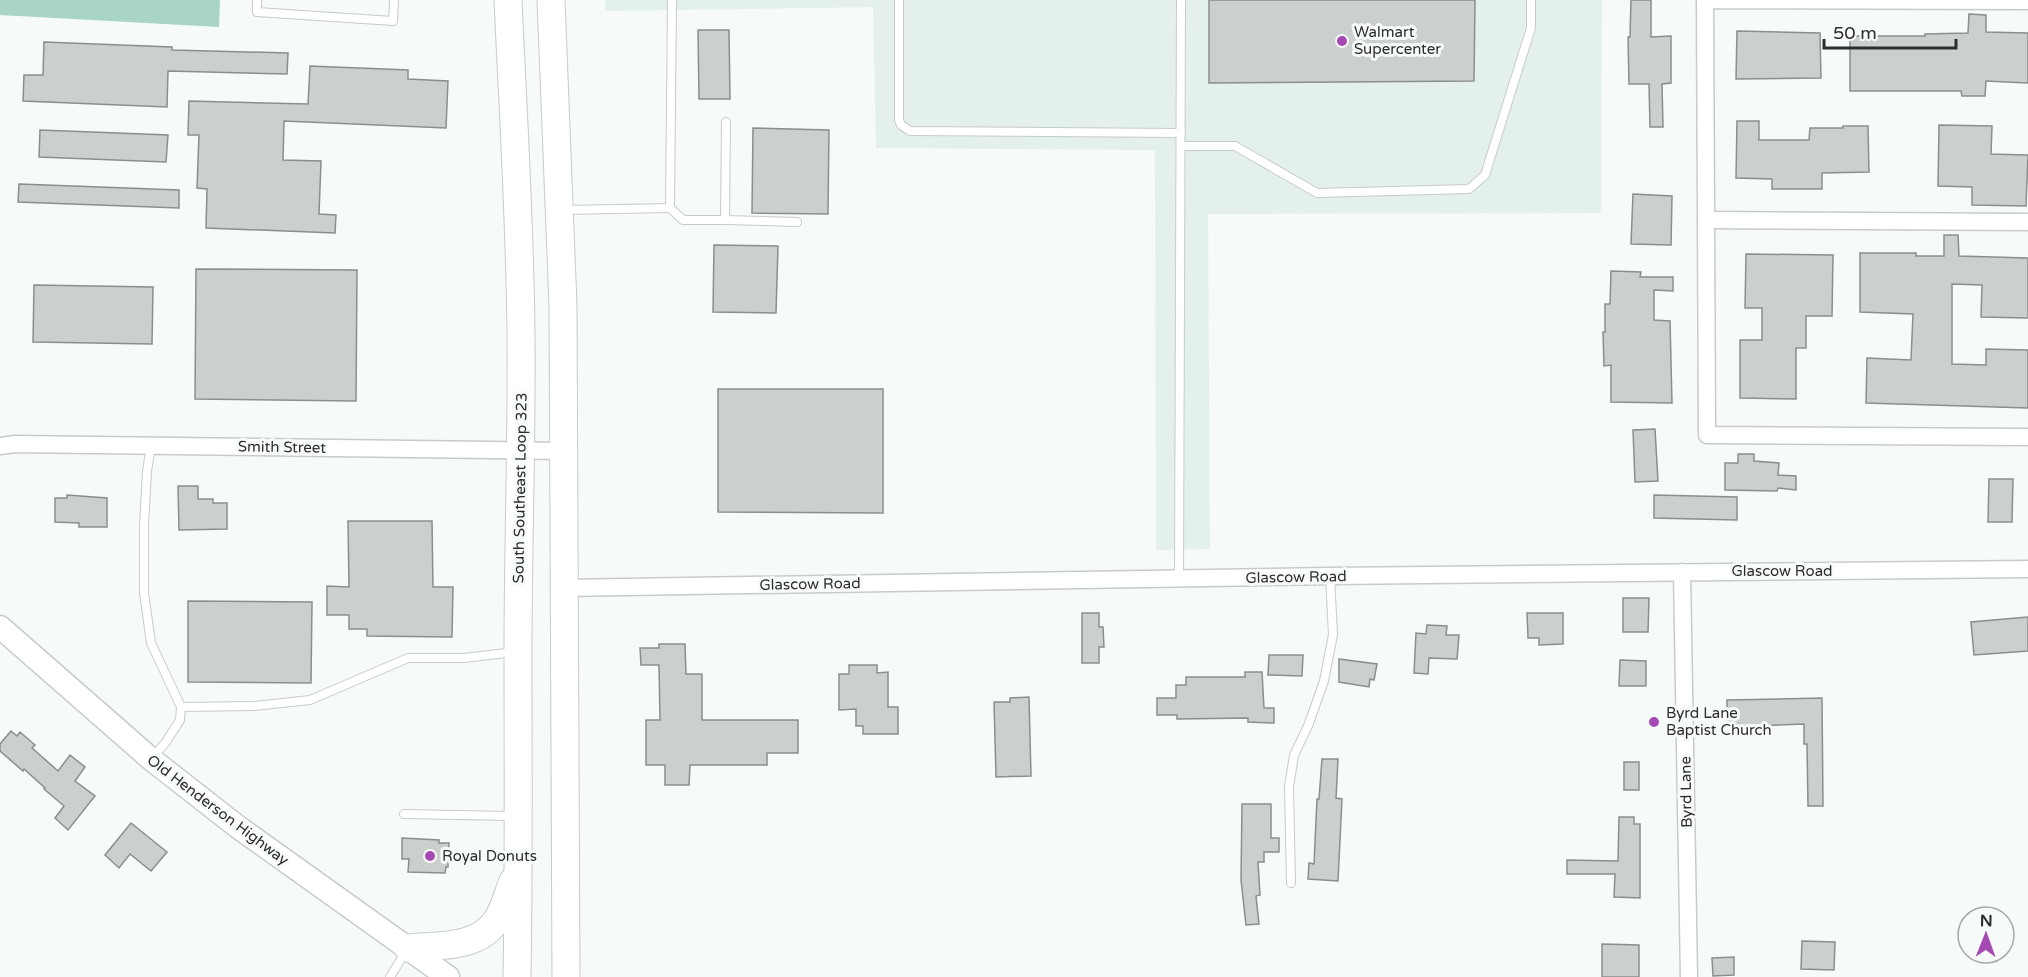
<svg xmlns="http://www.w3.org/2000/svg" width="2028" height="977" font-family="'Varela Round',sans-serif">
	<style>
		.built { fill: #e3f0ec }
		.green { fill: #a8d5c6 }
		.building { fill: #cbd0ce; stroke: #8a8e8c; stroke-width: 1.5 }
		.lines { fill: none; stroke-linecap: round; stroke-linejoin: round }
		.service-casing { stroke: #c7cbca; stroke-width: 10 }
		.minor-casing { stroke: #c7cbca; stroke-width: 19 }
		.secondary-casing { stroke: #c7cbca; stroke-width: 25 }
		.trunk-casing { stroke: #c7cbca; stroke-width: 29 }
		.service { stroke: #fff; stroke-width: 8 }
		.minor { stroke: #fff; stroke-width: 16 }
		.secondary { stroke: #fff; stroke-width: 22 }
		.trunk { stroke: #fff; stroke-width: 27 }
		.poi-dot { fill: #a549b3; stroke: #f6faf8; stroke-width: 2 }
		.labels { text-anchor: middle; dominant-baseline: central; stroke-width: 6; stroke-linejoin: round; paint-order: stroke }
		.poi-label { font-size: 15px; fill: #2c2e2d; stroke: #f6faf8; text-anchor: start }
		.street-label { font-size: 15px; fill: #2c2e2d; stroke: #f6faf8 }
	</style>
	<rect width="100%" height="100%" fill="#f6faf8"/>
	<polygon class="built" points="605,0 1602,0 1601,213 1208,214 1210,549 1156,550 1155,150 876,148 873,7 605,11"/>
	<polygon class="green" points="0,0 220,0 219,27 0,15"/>
	<g class="building">
		<polygon points="1209,0 1475,0 1474,81 1209,83"/>
		<polygon points="1631,0 1651,0 1651,37 1671,36 1671,83 1662,84 1663,127 1650,127 1649,84 1629,84 1628,37 1630,37"/>
		<polygon points="1969,14 1986,15 1986,32 2028,33 2028,83 1986,81 1985,96 1962,96 1961,91 1850,91 1850,36 1925,36 1925,34 1968,33"/>
		<polygon points="698,30 729,30 730,99 699,99"/>
		<polygon points="1737,31 1820,33 1821,78 1736,79"/>
		<polygon points="44,42 172,47 172,50 288,53 287,74 168,71 167,107 23,101 24,75 43,75"/>
		<polygon points="310,66 408,70 408,79 448,81 446,128 284,121 283,160 321,161 319,214 336,215 335,233 206,228 207,189 197,188 199,135 188,135 189,101 308,104"/>
		<polygon points="1737,121 1759,121 1759,140 1809,140 1810,128 1843,128 1843,126 1868,126 1869,172 1822,173 1822,189 1772,189 1772,179 1736,178"/>
		<polygon points="1939,125 1992,126 1991,154 2028,155 2026,206 1972,205 1972,187 1938,186"/>
		<polygon points="753,128 829,130 828,214 752,213"/>
		<polygon points="40,130 168,135 166,162 39,157"/>
		<polygon points="19,184 179,190 179,208 18,202"/>
		<polygon points="1633,194 1672,196 1671,245 1631,244"/>
		<polygon points="1944,235 1958,235 1959,256 2028,258 2028,318 1981,317 1982,285 1952,284 1952,364 1986,365 1986,349 2028,350 2028,408 1866,403 1867,358 1911,360 1913,314 1860,312 1860,253 1916,253 1916,256 1944,256"/>
		<polygon points="714,245 778,246 776,313 713,312"/>
		<polygon points="1746,254 1833,255 1832,316 1806,316 1806,348 1796,348 1796,399 1740,398 1740,340 1762,340 1762,308 1745,308"/>
		<polygon points="196,269 357,270 356,401 195,399"/>
		<polygon points="1611,271 1641,272 1640,277 1673,277 1673,291 1654,290 1654,320 1670,321 1672,403 1611,402 1611,365 1604,366 1603,332 1605,332 1605,304 1610,304"/>
		<polygon points="34,285 153,287 152,344 33,342"/>
		<polygon points="718,389 883,389 883,513 718,512"/>
		<polygon points="1655,429 1658,481 1635,482 1633,430"/>
		<polygon points="1738,454 1754,454 1754,461 1779,463 1778,475 1796,476 1796,490 1778,488 1777,491 1725,490 1725,463 1738,463"/>
		<polygon points="1989,479 2013,479 2012,522 1988,522"/>
		<polygon points="178,486 198,486 198,499 213,499 213,503 227,503 227,529 179,530"/>
		<polygon points="67,495 107,498 107,527 79,527 79,523 55,522 55,498 67,498"/>
		<polygon points="1654,495 1737,497 1737,520 1654,518"/>
		<polygon points="348,521 432,521 433,587 453,587 452,637 367,636 367,629 349,629 349,615 327,615 327,586 349,587"/>
		<polygon points="1623,598 1649,598 1648,632 1623,632"/>
		<polygon points="188,601 312,602 311,683 188,682"/>
		<polygon points="1082,613 1099,613 1099,627 1103,627 1104,647 1099,647 1099,663 1082,663"/>
		<polygon points="1527,613 1563,613 1563,644 1539,645 1539,638 1528,638"/>
		<polygon points="2028,617 2028,651 1974,655 1971,622"/>
		<polygon points="1427,625 1447,626 1446,635 1459,635 1457,659 1429,658 1428,674 1414,673 1416,633 1426,634"/>
		<polygon points="659,644 685,644 686,674 702,674 702,720 798,720 798,753 767,753 767,765 690,765 689,785 665,785 665,765 646,765 646,720 660,720 659,665 641,665 640,648 659,648"/>
		<polygon points="1269,655 1303,655 1302,676 1268,675"/>
		<polygon points="1339,659 1377,664 1374,680 1370,679 1369,687 1339,682"/>
		<polygon points="1620,660 1646,661 1646,686 1619,686"/>
		<polygon points="849,665 877,665 877,673 888,672 888,707 898,707 898,734 863,734 863,726 856,726 856,709 839,710 839,674 849,674"/>
		<polygon points="1245,672 1262,672 1264,708 1274,708 1274,723 1248,722 1248,718 1177,719 1177,715 1157,715 1157,698 1176,698 1176,685 1186,685 1186,677 1245,677"/>
		<polygon points="1029,697 1031,776 996,777 994,702 1010,702 1010,698"/>
		<polygon points="1822,698 1823,806 1808,806 1807,744 1804,744 1804,724 1727,727 1727,700"/>
		<polygon points="11,731 17,736 20,732 35,745 32,748 58,771 70,755 85,767 75,781 95,796 68,830 55,818 64,806 44,789 45,788 24,769 23,771 0,751 0,744"/>
		<polygon points="1322,759 1338,759 1336,798 1342,799 1338,881 1308,879 1309,863 1314,864 1317,799 1319,799"/>
		<rect x="1624" y="762" width="15" height="28"/>
		<polygon points="1242,804 1271,804 1271,838 1279,838 1279,852 1264,852 1264,862 1258,862 1260,895 1256,896 1259,924 1246,925 1241,880"/>
		<polygon points="1619,817 1634,817 1634,824 1640,824 1640,898 1614,897 1615,874 1567,874 1567,860 1618,861"/>
		<polygon points="131,823 167,852 151,871 130,854 119,868 105,855"/>
		<polygon points="402,838 439,840 439,843 449,843 448,867 446,867 445,873 408,872 409,859 402,859"/>
		<polygon points="1802,941 1835,942 1834,970 1801,969"/>
		<polygon points="1602,944 1639,945 1639,977 1602,977"/>
		<polygon points="1734,957 1734,975 1713,976 1712,958"/>
	</g>
	<g class="lines">
		<g class="service-casing">
			<g id="service">
				<polyline points="257,0 257,12 393,21 394,0"/>
				<polyline points="899,0 899,120 901,125 910,131 1181,133"/>
				<polyline points="1181,146 1235,146 1317,193 1469,189 1485,175 1531,28 1531,0"/>
				<polyline points="670,208 683,220 725,220 726,122"/>
				<polyline points="563,210 670,208 672,0"/>
				<polyline points="725,220 797,222"/>
				<polyline points="151,446 147,471 144,525 144,593 151,643 181,707 180,720 166,742 152,758"/>
				<polyline points="1179,579 1181,0"/>
				<polyline points="181,707 254,706 310,700 408,658 464,658 514,652"/>
				<polyline points="404,814 515,816"/>
				<polyline points="1291,883 1289,787 1294,755 1308,726 1324,681 1333,635 1330,576"/>
				<polyline points="390,977 406,951"/>
			</g>
		</g>
		<g class="minor-casing">
			<g id="minor">
				<polyline points="2028,1 1705,0 1707,435 2028,437"/>
				<polyline points="1706,220 2028,222"/>
				<polyline points="0,446 15,444 563,451"/>
				<polyline points="1682,572 1689,977"/>
				<polyline points="563,588 1330,576 2028,569"/>
			</g>
		</g>
		<g class="secondary-casing">
			<polyline id="secondary" points="0,627 151,759 238,827 448,977"/>
		</g>
		<g class="trunk-casing">
			<g id="trunk">
				<path d="M508,0C513,111 520,222 521,334C522,440 518,546 518,653C518,761 519,869 517,977"/>
				<polyline points="551,0 563,306 566,977"/>
				<path d="M408,948C438,945 478,949 497,920C504,909 508,893 513,881"/>
			</g>
		</g>
		<use href="#service" class="service"/>
		<use href="#minor" class="minor"/>
		<use href="#secondary" class="secondary"/>
		<use href="#trunk" class="trunk"/>
	</g>
	<g class="poi-dot">
		<circle cx="1342" cy="41" r="6"/>
		<circle cx="1654" cy="722" r="6"/>
		<circle cx="430" cy="856" r="6"/>
	</g>
	<g class="labels">
		<g class="poi-label">
			<text x="1354" y="32">Walmart<tspan x="1354" dy="17">Supercenter</tspan></text>
			<text x="1666" y="713">Byrd Lane<tspan x="1666" dy="17">Baptist Church</tspan></text>
			<text x="442" y="856">Royal Donuts</text>
		</g>
		<g class="street-label">
			<text transform="translate(282 447) rotate(1)">Smith Street</text>
			<text transform="translate(520 488) rotate(-89)">South Southeast Loop 323</text>
			<text x="1782" y="571">Glascow Road</text>
			<text transform="translate(1296 577) rotate(-1)">Glascow Road</text>
			<text transform="translate(810 584) rotate(-1)">Glascow Road</text>
			<text transform="translate(1686 792) rotate(-91)">Byrd Lane</text>
			<text transform="translate(218 810) rotate(37)">Old Henderson Highway</text>
		</g>
	</g>
	<g transform="translate(1986 935) rotate(1)"><circle r="28" fill="#f6faf8" stroke="#a5a8a7" stroke-width="1.5"/>
	<path d="M0-4.5L10 22L0 15L-10 22Z" fill="#a549b3"/>
	<text y="-9" font-size="16" font-weight="bold" text-anchor="middle" fill="#2c2e2d">N</text>
	</g>
	<path d="M1824 39v9h132v-9" fill="none" stroke="#2c2e2d" stroke-width="3"/>
	<text x="1833" y="39" font-size="18" fill="#2c2e2d" stroke="#f6faf8" stroke-width="4.5" paint-order="stroke">50 m</text>
</svg>
